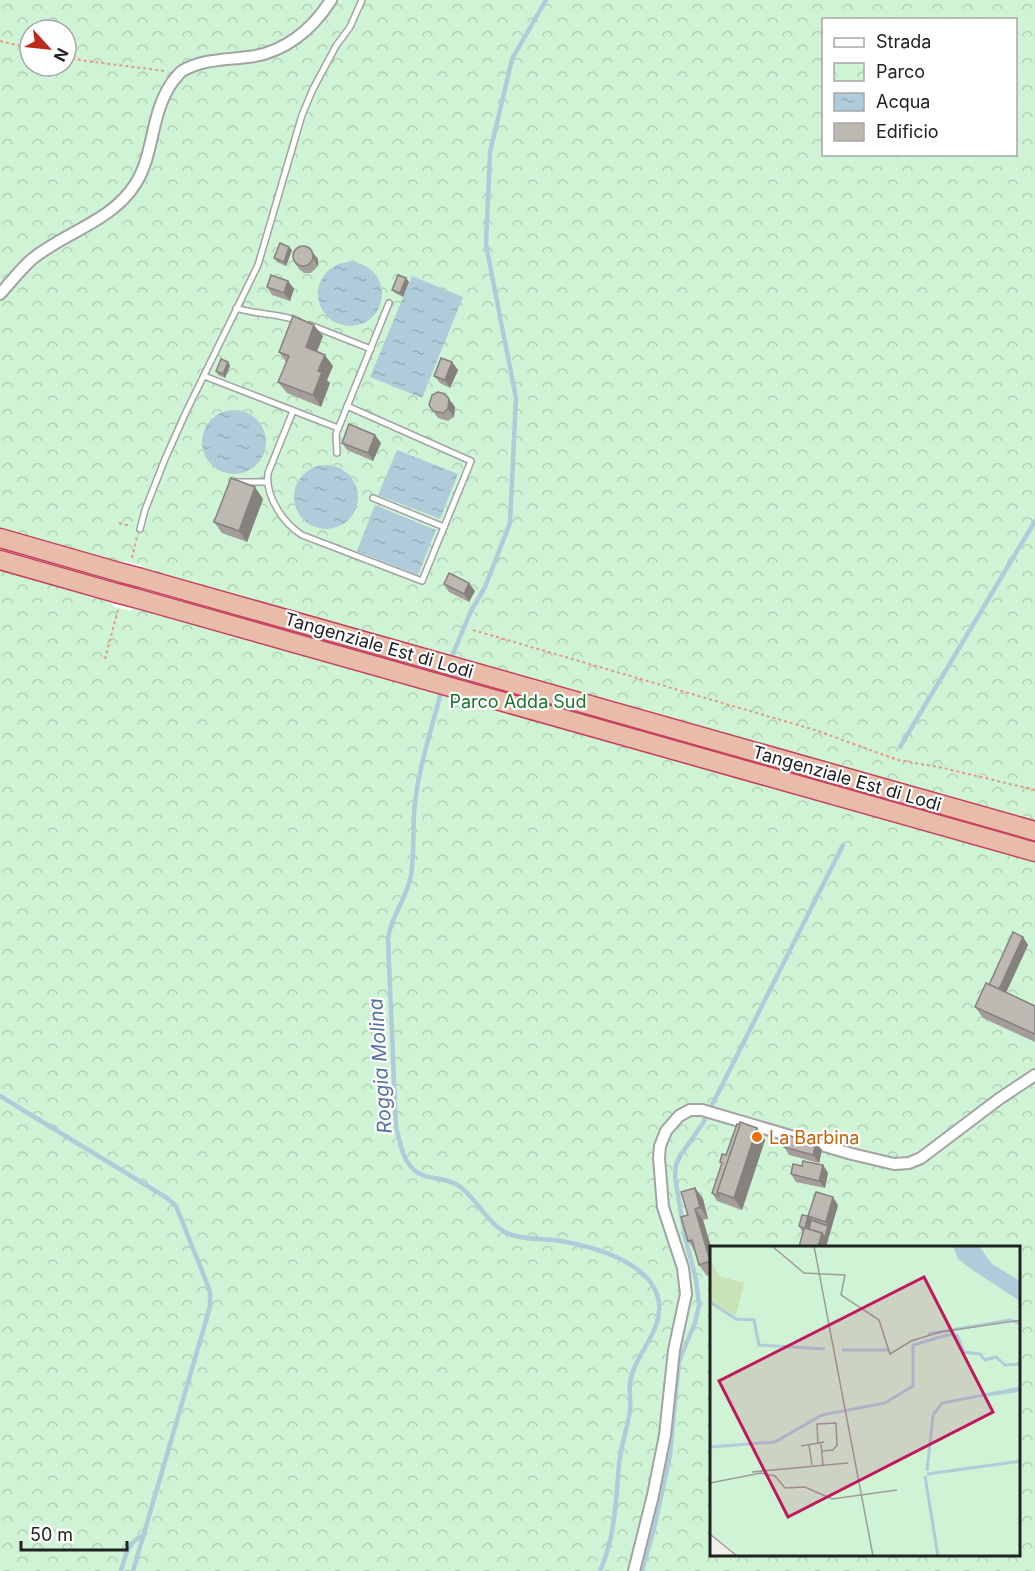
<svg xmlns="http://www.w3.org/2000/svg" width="1035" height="1571" font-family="Inter,sans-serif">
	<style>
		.park { fill: url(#park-crowns); fill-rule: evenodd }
		.water { fill: url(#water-ripples) }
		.pier { fill: #fff }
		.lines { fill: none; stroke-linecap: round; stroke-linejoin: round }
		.stream { stroke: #b0cbd9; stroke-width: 4.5 }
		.service-casing { stroke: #a3a3a3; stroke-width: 8 }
		.minor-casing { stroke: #a3a3a3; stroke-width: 14 }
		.trunk-casing { stroke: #c73f5f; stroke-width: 21 }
		.path { stroke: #ea9782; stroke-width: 2; stroke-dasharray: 3 3; stroke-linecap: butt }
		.service { stroke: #fff; stroke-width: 5 }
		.minor { stroke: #fff; stroke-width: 10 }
		.trunk { stroke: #e8bca8; stroke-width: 18 }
		.trunk-bridge-casing { stroke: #c73f5f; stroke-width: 21; stroke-linecap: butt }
		.trunk-bridge { stroke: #e8bca8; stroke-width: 18 }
		.wall { fill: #a39e9a }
		.shaded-wall { fill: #85817d }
		.building { fill: #beb8b3; stroke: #85817d; stroke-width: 1.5 }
		.food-dot { fill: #e8710a; stroke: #fff; stroke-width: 2 }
		.labels { text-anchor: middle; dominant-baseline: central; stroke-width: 4.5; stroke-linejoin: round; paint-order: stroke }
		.street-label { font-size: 18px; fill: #222; stroke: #fff }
		.park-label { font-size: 18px; fill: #1a762b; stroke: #fff }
		.food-label { font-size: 18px; fill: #c56008; stroke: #fff; text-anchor: start }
		.water-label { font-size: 20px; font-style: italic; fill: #5573a0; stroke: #fff }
		.inset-river { fill: none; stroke: #b0cbd9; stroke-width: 3 }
		.inset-road { fill: none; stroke: #9e9d9a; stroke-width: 1.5 }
		.view { fill: #c2185b; fill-opacity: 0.15; stroke: #c2185b; stroke-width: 3 }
		.inset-edge { fill: none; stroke: #222; stroke-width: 3 }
	</style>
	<defs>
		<pattern id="park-crowns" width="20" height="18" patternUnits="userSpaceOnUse" patternTransform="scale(1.5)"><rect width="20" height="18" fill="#cef4d5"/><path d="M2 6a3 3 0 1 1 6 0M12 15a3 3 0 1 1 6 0" fill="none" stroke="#b1d1b7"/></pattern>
		<pattern id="water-ripples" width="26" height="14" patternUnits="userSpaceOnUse" patternTransform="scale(1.5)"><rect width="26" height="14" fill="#b0cbd9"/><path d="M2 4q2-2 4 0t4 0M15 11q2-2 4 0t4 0" fill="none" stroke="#97aeba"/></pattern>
	</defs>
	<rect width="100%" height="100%" fill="#f1efea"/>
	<path class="park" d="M0,0H1035V1571H0ZM824,20H1016V154H824ZM30,30H66V66H30ZM711,1247H1018V1554H711Z"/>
	<g class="water">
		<circle cx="350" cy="294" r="32"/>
		<polygon points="412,276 463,297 422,398 370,377"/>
		<circle cx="234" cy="442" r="32"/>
		<polygon points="397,450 458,474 440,519 378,495"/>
		<circle cx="326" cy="497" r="32"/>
		<polygon points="375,505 436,530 418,575 357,551"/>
	</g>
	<polygon class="pier" points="125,561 144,566 131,611 112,606"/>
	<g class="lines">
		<g class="stream">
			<polyline points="450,661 471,611 485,587 510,523 516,398 486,245 490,152 512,59 546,0"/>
			<path d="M442,689C432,727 420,763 415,802C412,826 415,851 411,875C407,899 390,917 388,940L396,1127C400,1142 402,1158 413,1169C425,1181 445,1176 459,1186C478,1199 489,1228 512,1235C527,1240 545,1238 561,1241C595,1247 654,1263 659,1303C662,1333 634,1355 630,1383C629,1392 631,1402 630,1411C627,1429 621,1446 619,1464C616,1501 615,1537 600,1571"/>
			<polyline points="900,747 1035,521"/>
			<polyline points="0,1096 167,1198 176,1206 210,1291 210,1307 133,1571"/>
			<path d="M121,1571C126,1555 127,1542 144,1535"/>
			<polyline points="642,1571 654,1529 670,1455 679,1361 695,1323 699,1305 696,1279 685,1237 675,1177 676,1165 680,1156 703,1123 843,845"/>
		</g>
		<g class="service-casing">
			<g id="service">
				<path d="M236,308C257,315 278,313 298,321"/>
				<polyline points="310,325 371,349"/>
				<polyline points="204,376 338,428"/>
				<path d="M293,411L268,473C265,496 283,523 302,535L422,581L471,461L347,406"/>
				<polyline points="337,453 336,434 389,303"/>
				<polyline points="233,482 267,482"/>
				<polyline points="373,498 444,527"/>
				<polyline points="140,529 145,510 165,459 186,412 258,265 302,115 313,89 336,46 350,27 362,0"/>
			</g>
		</g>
		<g class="minor-casing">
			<g id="minor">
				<path d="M0,294C10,283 20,270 31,260C64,232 112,222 136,183C155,152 150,113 173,81C176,78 178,74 182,71C203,59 225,60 248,57C284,53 312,30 331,0"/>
				<polyline points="634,1571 653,1495 665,1435 674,1350 686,1294 683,1268 663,1207 659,1158 660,1146 666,1131 679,1116 690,1110 702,1110 852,1154 894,1164 909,1163 921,1158 999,1099 1035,1075"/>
			</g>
		</g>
		<g class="trunk-casing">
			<g id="trunk">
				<polyline points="0,538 122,573"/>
				<polyline points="0,560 116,593"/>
				<polyline points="141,578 1035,831"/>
				<polyline points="135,598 1035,852"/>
			</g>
		</g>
		<g class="path">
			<polyline points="0,41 30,48"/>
			<polyline points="66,57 86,61 165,71"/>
			<polyline points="119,523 131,526"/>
			<polyline points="132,558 137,537"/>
			<polyline points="473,630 815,730 898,760 939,767 1035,790"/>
			<polyline points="105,659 118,610"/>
		</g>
		<use href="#service" class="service"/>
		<use href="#minor" class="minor"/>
		<use href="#trunk" class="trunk"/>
		<g class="trunk-bridge-casing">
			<g id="trunk-bridge">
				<polyline points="122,573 141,578"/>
				<polyline points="116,593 135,598"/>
			</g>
		</g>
		<use href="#trunk-bridge" class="trunk-bridge"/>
	</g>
	<g class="wall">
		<polygon points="289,247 292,250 286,266 277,262 274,258"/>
		<polygon points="312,252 318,259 318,266 311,273 304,273 299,269 294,261"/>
		<polygon points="406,278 409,282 403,297 395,293 392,290"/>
		<polygon points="288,281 294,289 290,301 272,295 267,287"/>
		<polygon points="323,336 317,351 333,366 327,380 330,383 321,407 287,393 278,382 286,362 279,352"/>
		<polygon points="228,362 230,366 225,378 218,375 216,371"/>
		<polygon points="452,362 458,370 450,388 440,383 434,376"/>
		<polygon points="449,399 455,407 454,417 448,421 438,418 433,411"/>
		<polygon points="342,443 381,443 373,461 347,450"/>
		<polygon points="263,499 247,542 222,533 214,522"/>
		<polygon points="444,584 475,591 469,602 449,592"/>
		<polygon points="1023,937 1028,945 1006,993 1035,1006 1035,1042 983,1018 975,1007"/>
		<polygon points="757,1128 765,1140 742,1210 717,1201 712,1193 722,1165 720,1162 726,1155"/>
		<polygon points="816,1143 822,1150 819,1163 789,1155 784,1147"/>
		<polygon points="823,1165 828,1173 825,1188 796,1182 791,1174 802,1166"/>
		<polygon points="695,1188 703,1199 708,1219 703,1220 711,1247 711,1275 707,1276 699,1265 695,1251 688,1241 688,1215"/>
		<polygon points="838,1205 826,1247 803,1233 799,1226 808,1216"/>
	</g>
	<g class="shaded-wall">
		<polygon points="289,247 292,250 286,266 284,262"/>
		<polygon points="312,252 318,259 318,266 313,258"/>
		<polygon points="406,278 409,282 403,297 400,293"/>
		<polygon points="288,281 294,289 290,301 284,293"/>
		<polygon points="314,325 323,336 314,359 306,347"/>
		<polygon points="325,355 333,366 327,380 330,383 321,407 313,395 318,371"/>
		<polygon points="228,362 230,366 225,378 223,374"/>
		<polygon points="452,362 458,370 450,388 445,380"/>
		<polygon points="449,399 455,407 454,417 448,409"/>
		<polygon points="375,435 381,443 373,461 368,453"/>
		<polygon points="255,487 263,499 247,542 239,531"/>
		<polygon points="469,583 475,591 469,602 464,594"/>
		<polygon points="1023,937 1028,945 1003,999 998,992"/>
		<polygon points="757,1128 765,1140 742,1210 734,1198"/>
		<polygon points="816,1143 822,1150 819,1163 813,1155"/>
		<polygon points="823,1165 828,1173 825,1188 819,1181"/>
		<polygon points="695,1188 703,1199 708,1219 700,1207"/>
		<polygon points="833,1197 838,1205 826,1247 818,1247 822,1233 828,1226 826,1222"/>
		<polygon points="695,1209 703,1220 711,1247 711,1262"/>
		<polygon points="808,1216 814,1224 812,1233 805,1228"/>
	</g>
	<g class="building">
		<polygon points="280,243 289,247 284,262 274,258"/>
		<circle cx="303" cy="256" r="10"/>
		<polygon points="271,275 288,281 284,293 267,287"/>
		<polygon points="398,275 406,278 400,293 392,290"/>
		<polygon points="293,316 314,325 306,347 325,355 318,371 322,372 313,395 278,382 289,356 279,352"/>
		<polygon points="441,358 452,362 445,380 434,376"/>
		<polygon points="221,359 228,362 223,374 216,371"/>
		<polygon points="438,392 445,394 449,399 448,409 443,413 433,411 429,405 432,395"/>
		<polygon points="349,424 375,435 368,453 342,443"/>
		<polygon points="231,478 255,487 239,531 214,522"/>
		<polygon points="449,573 469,583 464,594 444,584"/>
		<polygon points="1013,932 1023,937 999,989 989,985"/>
		<polygon points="986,983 1035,1006 1035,1034 975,1007"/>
		<polygon points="740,1122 757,1128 734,1198 717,1192"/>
		<polygon points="737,1124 740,1125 717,1192 719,1196 712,1193 722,1163 720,1162 722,1154 726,1155"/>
		<polygon points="787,1135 816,1143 813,1155 784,1147"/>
		<polygon points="803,1161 823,1165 819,1181 791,1174 793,1164 802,1166"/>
		<polygon points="695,1188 700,1207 695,1209 710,1261 699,1265 692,1240 688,1241 681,1217 688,1215 681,1192"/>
		<polygon points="816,1192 833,1197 826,1222 808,1216"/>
		<polygon points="802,1215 808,1216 805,1228 822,1233 818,1247 799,1247 804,1228 799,1226"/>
		<polygon points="811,1220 828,1226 825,1237 822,1233 809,1229"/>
	</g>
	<circle class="food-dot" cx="757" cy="1137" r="6"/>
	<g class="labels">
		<g class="street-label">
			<text transform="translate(379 645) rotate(16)">Tangenziale Est di Lodi</text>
			<text transform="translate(847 778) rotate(16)">Tangenziale Est di Lodi</text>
		</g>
		<g class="park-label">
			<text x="518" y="701">Parco Adda Sud</text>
		</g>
		<g class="food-label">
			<text x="769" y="1137">La Barbina</text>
		</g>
		<g class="water-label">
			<text transform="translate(380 1066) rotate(-94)">Roggia Molina</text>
		</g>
	</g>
	<g transform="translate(710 1246)">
		<rect width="310" height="310" fill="#f1efea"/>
		<path d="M0,0H310V310H29L0,286Z" fill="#cef4d5"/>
		<path d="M1,15L9,30L34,37L26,70L0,55Z" fill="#c8e4b7"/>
		<path d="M243,0H269L282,18L310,35V55L261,23L248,13Z" fill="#b0cbd9"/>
		<path class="inset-river" d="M0,56L26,73L44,74L49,99L115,103M218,88L300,74L311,78M132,104H179M269,150L311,144M0,201L65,196L112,169L175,157L203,140V99L237,89H247L254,106L270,108L275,114L286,111L295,119L311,118M217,225L223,169L232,157L311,142M217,228L311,215M215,230L228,310"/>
		<path class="inset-road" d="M62,0L94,27L135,29L131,49L169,74L180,108L201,95L230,86L311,74M104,0L163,310M108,198L107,178L126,177L127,199L123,204L112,205M111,198L113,219M99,199L102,219M91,200L114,196M42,226L138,217M0,237L51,227L65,230L75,242L95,241L122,253L187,244M0,288L27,310"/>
		<path class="view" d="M214,31L283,166L78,271L9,135Z"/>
		<rect width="310" height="310" class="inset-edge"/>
	</g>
	<rect x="822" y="18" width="195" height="138" fill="#ffffff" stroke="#a7a7a7" stroke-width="1.5"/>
	<rect x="834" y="38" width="30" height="9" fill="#ffffff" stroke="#a7a7a7" stroke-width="1.5"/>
	<text x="876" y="48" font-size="18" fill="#222222">Strada</text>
	<rect x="834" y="63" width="30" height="18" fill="url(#park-crowns)" stroke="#a7a7a7" stroke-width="1.5"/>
	<text x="876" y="78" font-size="18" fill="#222222">Parco</text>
	<rect x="834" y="93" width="30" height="18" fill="url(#water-ripples)" stroke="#a7a7a7" stroke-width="1.5"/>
	<text x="876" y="108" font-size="18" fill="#222222">Acqua</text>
	<rect x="834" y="123" width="30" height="18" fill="#beb8b3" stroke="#a7a7a7" stroke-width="1.5"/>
	<text x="876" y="138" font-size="18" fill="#222222">Edificio</text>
	<g transform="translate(48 48) rotate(117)"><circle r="28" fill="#ffffff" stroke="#a7a7a7" stroke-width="1.5"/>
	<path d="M0-4.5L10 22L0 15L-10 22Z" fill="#bb2a19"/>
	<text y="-9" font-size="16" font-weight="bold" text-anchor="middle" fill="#222222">N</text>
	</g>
	<path d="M21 1541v9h106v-9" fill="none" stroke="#222222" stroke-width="3"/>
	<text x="30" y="1541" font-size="18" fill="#222222" stroke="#ffffff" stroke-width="4.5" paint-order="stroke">50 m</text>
</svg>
